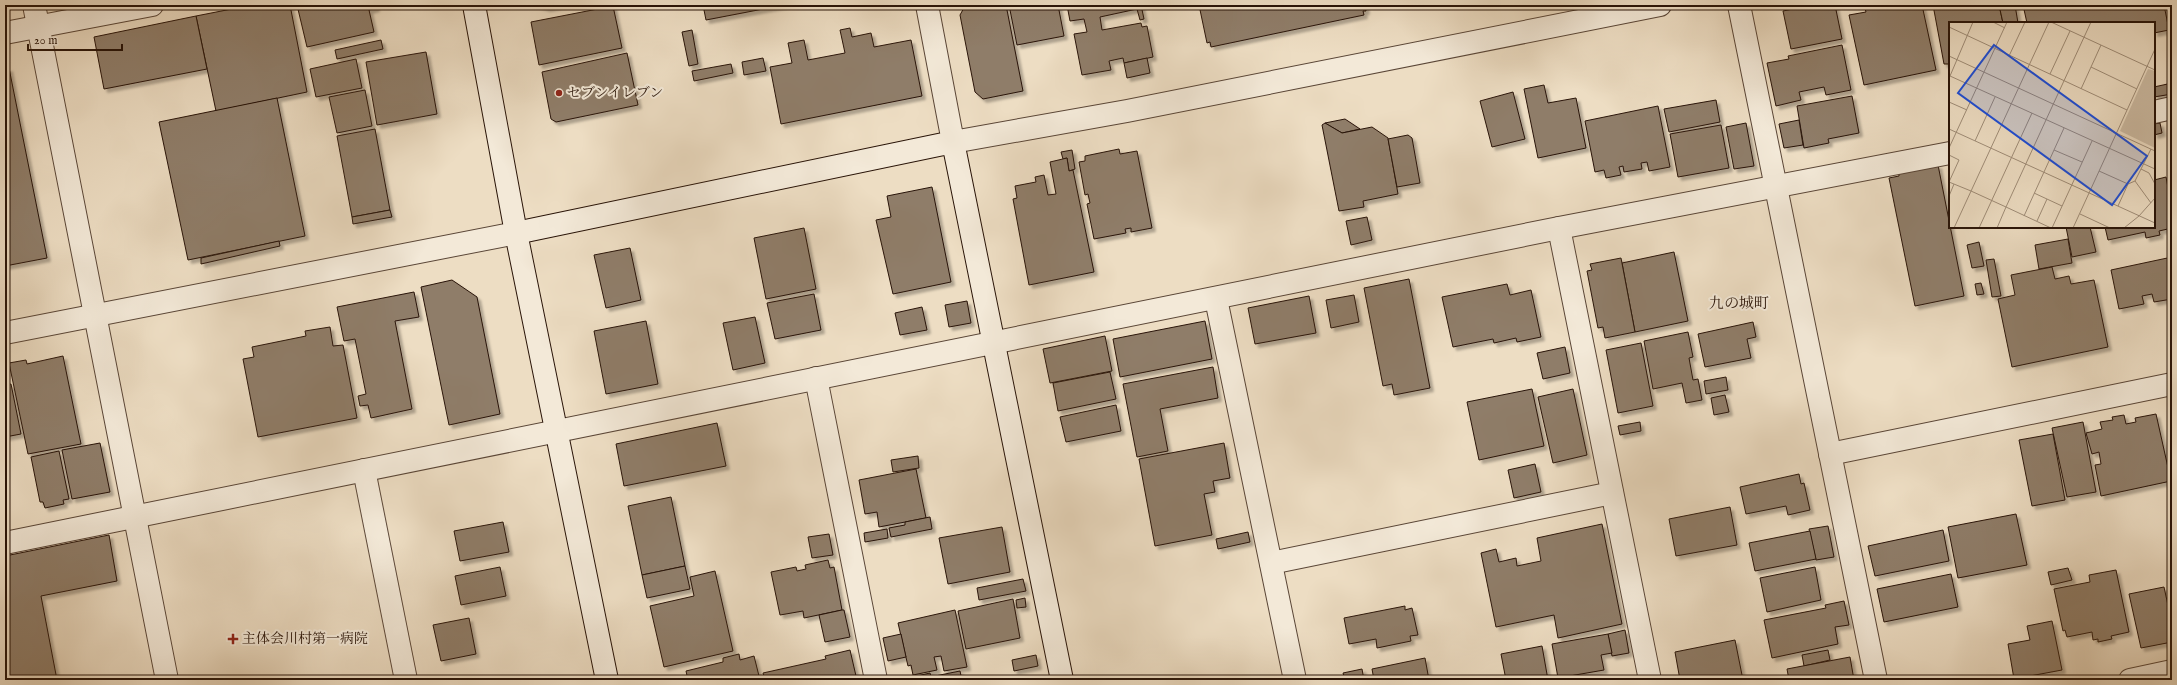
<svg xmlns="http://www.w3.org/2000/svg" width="2177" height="685" font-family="'IM FELL English','Noto Serif JP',serif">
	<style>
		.building { fill: #8f7d69; stroke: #291408; filter: url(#shadow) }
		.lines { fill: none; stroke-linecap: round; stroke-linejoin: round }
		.street-casing { stroke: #5a4637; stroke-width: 24 }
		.secondary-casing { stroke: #291408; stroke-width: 24 }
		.street { stroke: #f3e9d8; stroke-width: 22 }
		.secondary { stroke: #f3e9d8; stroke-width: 22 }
		.poi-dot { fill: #8f2418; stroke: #f3e9d8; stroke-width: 1.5 }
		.labels { text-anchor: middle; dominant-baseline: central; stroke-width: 4; stroke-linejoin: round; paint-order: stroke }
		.poi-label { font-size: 14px; fill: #291408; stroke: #f3e9d8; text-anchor: start }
		.neighbourhood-label { font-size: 15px; fill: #291408; stroke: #f3e9d8 }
		.inset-road { fill: none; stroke: #9f8d78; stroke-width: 1 }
		.view { fill: #1d4ed8; fill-opacity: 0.15; stroke: #1d4ed8; stroke-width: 2 }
		.inset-edge { fill: none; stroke: #291408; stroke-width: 2 }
	</style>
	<defs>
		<filter id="shadow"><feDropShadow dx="3.5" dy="3.5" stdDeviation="1" flood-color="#0004"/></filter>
	</defs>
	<rect width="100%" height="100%" fill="#edddc3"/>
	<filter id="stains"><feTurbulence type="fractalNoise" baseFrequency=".005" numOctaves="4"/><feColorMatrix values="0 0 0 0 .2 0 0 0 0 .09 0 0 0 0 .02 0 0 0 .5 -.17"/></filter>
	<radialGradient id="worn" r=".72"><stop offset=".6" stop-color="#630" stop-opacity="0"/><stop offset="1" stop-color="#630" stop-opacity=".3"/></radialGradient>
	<g class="building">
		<polygon points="252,5 290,5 307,92 216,111 196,16"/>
		<polygon points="297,5 376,5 376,8 369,10 374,32 307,47"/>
		<polygon points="537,5 562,5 547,8"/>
		<polygon points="703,5 784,5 706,20"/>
		<polygon points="969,5 1006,5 1023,91 983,99 975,92 960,15 965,6"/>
		<polygon points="1009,5 1058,5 1064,36 1017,45"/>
		<polygon points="1067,5 1141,5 1144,19 1140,20 1137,9 1100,17 1102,30 1141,23 1142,27 1147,26 1153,57 1124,63 1123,58 1109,61 1111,70 1082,75 1074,34 1087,32 1084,19 1070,21"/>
		<polygon points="1199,5 1365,5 1366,11 1363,11 1364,15 1211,47 1210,42 1207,43"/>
		<polygon points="1813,5 1835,5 1842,39 1791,49 1783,11"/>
		<polygon points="1864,5 1922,5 1936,70 1864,85 1849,15 1866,12"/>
		<polygon points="1933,5 1999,5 2003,23 1950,23 1950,74 1949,64 1944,64"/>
		<polygon points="1999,5 2015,5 2018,23 2003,23"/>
		<polygon points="2023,5 2164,5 2169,30 2154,33 2154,23 2027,23"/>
		<polygon points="613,6 622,48 539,65 531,22"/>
		<polygon points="196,16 207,69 104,89 94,37"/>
		<polygon points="850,28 852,37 871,33 874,47 911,40 922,96 781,124 770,67 792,63 788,43 804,40 808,60 845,53 840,30"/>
		<polygon points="692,30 698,64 689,66 682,32"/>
		<polygon points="381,40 383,49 337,59 335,50"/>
		<polygon points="1842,45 1851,90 1826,95 1824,87 1799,92 1801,100 1776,106 1767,63 1789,59 1788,56"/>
		<polygon points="426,52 437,114 377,125 366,62"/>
		<polygon points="627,53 638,105 556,122 551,119 542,72"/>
		<polygon points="763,58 766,71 744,75 742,62"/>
		<polygon points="1147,58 1150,73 1127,78 1124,63"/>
		<polygon points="356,59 362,88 316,97 310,69"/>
		<polygon points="731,64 733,73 694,81 692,71"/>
		<polygon points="9,68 47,258 5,266 5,69"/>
		<polygon points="2172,83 2172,94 2154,97 2154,87"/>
		<polygon points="1544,85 1548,103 1576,98 1586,148 1538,158 1524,89"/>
		<polygon points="365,90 372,126 337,133 329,97"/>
		<polygon points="1513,92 1525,139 1492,147 1480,101"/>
		<polygon points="1852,96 1859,133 1828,139 1829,143 1804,148 1797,106"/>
		<polygon points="277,98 305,236 188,260 159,122"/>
		<polygon points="1716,100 1720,122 1669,132 1664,109"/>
		<polygon points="1658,106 1670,167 1649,171 1647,162 1641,163 1642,169 1624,172 1623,166 1619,167 1621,175 1606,178 1604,170 1595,172 1585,121"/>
		<polygon points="1345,119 1360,129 1342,133 1325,123"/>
		<polygon points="1799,120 1803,145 1784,148 1779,124"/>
		<polygon points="1325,123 1342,133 1372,127 1388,138 1398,194 1363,201 1364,207 1339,211 1322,125"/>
		<polygon points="1746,123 1754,166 1734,169 1726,127"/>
		<polygon points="2160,123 2162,133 2154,135 2154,124"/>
		<polygon points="1721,125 1729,168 1678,177 1670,134"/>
		<polygon points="375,129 390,210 352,217 337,136"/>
		<polygon points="1408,135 1412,138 1420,183 1397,187 1388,139"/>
		<polygon points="1119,149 1120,154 1137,151 1152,228 1131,232 1131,228 1125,229 1126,233 1094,239 1087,204 1090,203 1088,194 1085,195 1079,162 1085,161 1085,156"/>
		<polygon points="1072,150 1075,169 1069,171 1067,158 1063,159 1061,152"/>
		<polygon points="1067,158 1069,171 1073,170 1094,272 1029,285 1013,199 1017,198 1015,186 1036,182 1035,177 1044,175 1048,195 1056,194 1050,162"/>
		<polygon points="1938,165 1964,296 1915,306 1889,178 1899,176 1899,173"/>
		<polygon points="2166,177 2172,209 2172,228 2159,231 2160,235 2146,238 2145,232 2108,240 2105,227 2154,227 2154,180"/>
		<polygon points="932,187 951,282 893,294 876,220 891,217 887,196"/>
		<polygon points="390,210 392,217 353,224 352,217"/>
		<polygon points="1367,217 1372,240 1351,245 1346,221"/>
		<polygon points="2066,227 2090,227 2096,252 2072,257"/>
		<polygon points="804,228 816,289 766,299 754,238"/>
		<polygon points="2068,239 2072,263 2039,269 2035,245"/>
		<polygon points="279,241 280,246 201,264 201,258"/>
		<polygon points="1979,242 1984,266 1972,268 1967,245"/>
		<polygon points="630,248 641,300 606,308 594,255"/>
		<polygon points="1674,252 1688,321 1635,332 1622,263"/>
		<polygon points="2172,257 2172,299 2154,302 2152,294 2142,296 2144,304 2119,309 2111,270"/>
		<polygon points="1621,258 1635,332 1605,338 1603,327 1598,328 1587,271 1592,270 1590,264"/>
		<polygon points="1994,259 2001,296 1992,297 1986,260"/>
		<polygon points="2052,267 2055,279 2069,276 2071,284 2094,280 2108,347 2012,367 1998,299 2015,295 2011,275"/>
		<polygon points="1409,279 1430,388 1394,395 1392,384 1383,386 1364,288"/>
		<polygon points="452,280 477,297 500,414 449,425 421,287"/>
		<polygon points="1981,283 1984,294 1977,295 1975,284"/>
		<polygon points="1507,284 1510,295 1531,290 1541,337 1517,342 1516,338 1494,343 1493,339 1453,347 1442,297"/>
		<polygon points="414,292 419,317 395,321 412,409 371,418 368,405 360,406 358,396 366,394 355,339 344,341 337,307"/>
		<polygon points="814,294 821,330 775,339 767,303"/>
		<polygon points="1354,295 1359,322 1331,328 1326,300"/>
		<polygon points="1309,296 1316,333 1255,344 1248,308"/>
		<polygon points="967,301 971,323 949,327 945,305"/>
		<polygon points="922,307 927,330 900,335 895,313"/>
		<polygon points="755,317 765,363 733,370 723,323"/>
		<polygon points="646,321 658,384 606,394 594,331"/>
		<polygon points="1205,321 1212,359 1120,377 1113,339"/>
		<polygon points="1753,322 1756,337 1747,339 1751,358 1705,367 1698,334"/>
		<polygon points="330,327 333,346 343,345 357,418 258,437 243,359 254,357 252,347 306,336 305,331"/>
		<polygon points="1688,332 1693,357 1689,358 1693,380 1698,379 1702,400 1686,403 1682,383 1653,389 1644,341"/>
		<polygon points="1105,336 1112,371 1050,383 1043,349"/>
		<polygon points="1641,343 1653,406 1618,413 1606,350"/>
		<polygon points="1565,347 1570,373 1543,379 1537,353"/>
		<polygon points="63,356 81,444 28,454 9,363 26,360 27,364"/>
		<polygon points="1213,367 1218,398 1160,409 1168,451 1137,457 1123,384"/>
		<polygon points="1110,372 1116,399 1058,411 1053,383"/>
		<polygon points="1726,377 1728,390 1706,394 1704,381"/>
		<polygon points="11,384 21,434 5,437 5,385"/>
		<polygon points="1532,389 1544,446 1479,460 1467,402"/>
		<polygon points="1573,389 1587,455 1553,463 1538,397"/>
		<polygon points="1725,395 1729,412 1714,415 1711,398"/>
		<polygon points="1116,405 1121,431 1066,442 1060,417"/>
		<polygon points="2156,414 2171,481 2101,496 2095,465 2101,464 2099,452 2092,454 2086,433 2102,429 2100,422 2113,420 2112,417 2124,415 2126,424 2136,422 2135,418"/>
		<polygon points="1640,422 1641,431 1620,435 1618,426"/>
		<polygon points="2083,422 2096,492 2067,497 2052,428"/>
		<polygon points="717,423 726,466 624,486 616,444"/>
		<polygon points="2053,434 2065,500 2032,506 2019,440"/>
		<polygon points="100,443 110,492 72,499 62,450"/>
		<polygon points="1224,443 1230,478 1213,481 1215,492 1204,494 1212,535 1155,546 1139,459"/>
		<polygon points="59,451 69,499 63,500 64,504 45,508 43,502 40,502 31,457"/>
		<polygon points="918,456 919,468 893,472 891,460"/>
		<polygon points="1535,464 1541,492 1514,498 1508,470"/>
		<polygon points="916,469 926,518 879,527 877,512 865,514 859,480"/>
		<polygon points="1799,474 1801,484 1804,483 1810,510 1788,515 1786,506 1746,514 1740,487"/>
		<polygon points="671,497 685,566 642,575 628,506"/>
		<polygon points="1730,507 1737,545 1676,556 1669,519"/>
		<polygon points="2016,514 2027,565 1958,578 1948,527"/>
		<polygon points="930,517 932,529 891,537 889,528 905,525 905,522"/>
		<polygon points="503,522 509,552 460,561 454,531"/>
		<polygon points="1602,524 1622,624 1558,638 1554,615 1496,627 1481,553 1496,549 1499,562 1516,558 1517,566 1541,561 1537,538"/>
		<polygon points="1828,526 1834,557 1816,560 1809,529"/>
		<polygon points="1002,527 1010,572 948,584 939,538"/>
		<polygon points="887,529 888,538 865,542 864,533"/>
		<polygon points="1943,530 1949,561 1875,576 1868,546"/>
		<polygon points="1810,531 1816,559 1755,571 1749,543"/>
		<polygon points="1248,532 1250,542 1218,549 1216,539"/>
		<polygon points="829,534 833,555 812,558 808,537"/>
		<polygon points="109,535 117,581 41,596 57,680 5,680 5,556"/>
		<polygon points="828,560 830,568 834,567 842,610 804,618 803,611 780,615 771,572 796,567 797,571 806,569 805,565"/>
		<polygon points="685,566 690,589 647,598 642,575"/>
		<polygon points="500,567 506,596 461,605 455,576"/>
		<polygon points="1815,567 1821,600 1767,612 1760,578"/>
		<polygon points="2068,568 2072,580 2051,585 2048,572"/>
		<polygon points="2116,570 2129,632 2111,636 2112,639 2098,642 2098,639 2093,640 2092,632 2067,637 2065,630 2063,631 2054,589 2090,582 2089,575"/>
		<polygon points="715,571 733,651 664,667 650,606 694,596 690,577"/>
		<polygon points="1951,574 1958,607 1884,622 1877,589"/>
		<polygon points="1023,579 1026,591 979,600 977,588"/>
		<polygon points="2164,587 2172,624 2172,642 2141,648 2129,594"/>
		<polygon points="1025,598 1026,607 1017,608 1016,600"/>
		<polygon points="1013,599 1020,638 966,649 958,611"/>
		<polygon points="1844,601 1849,625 1835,627 1838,644 1772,658 1764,620 1826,608 1825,605"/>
		<polygon points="1405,606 1405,610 1412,608 1418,635 1410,636 1411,641 1377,648 1376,639 1349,644 1344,618"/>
		<polygon points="842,610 844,610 850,637 825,642 819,615"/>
		<polygon points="955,610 967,667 944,671 941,656 934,657 937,670 913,675 911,665 908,666 898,623"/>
		<polygon points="469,618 476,654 441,661 433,625"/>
		<polygon points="2052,621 2062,670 2014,679 2008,644 2030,640 2027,626"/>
		<polygon points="1625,630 1629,653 1612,656 1608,634"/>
		<polygon points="901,634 906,657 888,661 883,638"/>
		<polygon points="1608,634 1612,653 1601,655 1604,670 1558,678 1552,644"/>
		<polygon points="1735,640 1743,680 1680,680 1675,652"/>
		<polygon points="1542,646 1548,680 1506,680 1501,654"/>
		<polygon points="850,650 856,676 836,680 765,680 763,673 826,659 825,656"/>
		<polygon points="1828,650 1830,660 1804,666 1802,655"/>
		<polygon points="739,654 740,660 754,656 760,680 688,680 686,671 723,662 723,658"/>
		<polygon points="1036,655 1038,666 1014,671 1012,660"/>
		<polygon points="1850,657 1854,680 1789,680 1787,669"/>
		<polygon points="1425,658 1429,680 1374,680 1372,669"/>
		<polygon points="1362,669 1364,680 1345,680 1343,673"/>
		<polygon points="960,671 962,680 936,680 935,676"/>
		<polygon points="930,673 932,680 909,680 908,678"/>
	</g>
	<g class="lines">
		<g class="street-casing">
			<g id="street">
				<polyline points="34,5 167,680"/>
				<polyline points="927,5 953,142 1127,111 1660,5"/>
				<polyline points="1739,5 1876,680"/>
				<polyline points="5,33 152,5"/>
				<polyline points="2154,112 2172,108"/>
				<polyline points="1559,228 1650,680"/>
				<polyline points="1216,299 1295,680"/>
				<polyline points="5,333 516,233"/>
				<polyline points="816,378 876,680"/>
				<polyline points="1830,454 2172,384"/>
				<polyline points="364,470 406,680"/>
				<polyline points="5,543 1559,228 1950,153"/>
				<polyline points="1271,563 1612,493"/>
				<polyline points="2130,680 2172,671"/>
			</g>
		</g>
		<g class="secondary-casing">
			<g id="secondary">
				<polyline points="474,5 516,233 607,680"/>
				<polyline points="516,233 953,142 1062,680"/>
			</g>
		</g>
		<use href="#street" class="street"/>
		<use href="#secondary" class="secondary"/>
	</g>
	<g class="poi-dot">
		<circle cx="559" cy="93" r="4"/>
		<path d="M231 633h4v4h4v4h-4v4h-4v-4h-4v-4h4z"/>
	</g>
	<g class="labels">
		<g class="poi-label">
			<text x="567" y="93">セブンイレブン</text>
			<text x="242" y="639">主体会川村第一病院</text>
		</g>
		<g class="neighbourhood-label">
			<text x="1739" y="303">九の城町</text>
		</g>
	</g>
	<g transform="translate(1949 22)">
		<rect width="206" height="206" fill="#edddc3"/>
		<path d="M199,47L206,49V126L171,109Z" fill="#ccbba3"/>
		<path class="inset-road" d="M24,0L1,54L206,147M44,0L56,6M102,0L206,48M0,5L178,88M0,34L206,129M60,34L76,0M142,45L188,67M101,52L121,9M132,67L152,23M0,80L18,88M0,107L206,201M26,119L46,75M0,126L58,0M105,128L133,140M0,133L10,138L0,160M192,147L200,151L206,162M150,149L179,162M0,160L22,169M22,169L57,185L48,206M85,171L113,184M0,174L5,162M202,181L186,159L202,127M169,184L179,162L186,159M131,192L161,206M75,194L115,106M88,199L98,177M5,206L100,0M30,206L83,91M102,206L57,185L142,0M103,206L143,119M124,206L206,27M175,206L190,194L206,176"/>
		<path class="view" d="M45,23L198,134L163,183L9,71Z"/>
		<rect width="206" height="206" class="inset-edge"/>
	</g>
	<rect width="2177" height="685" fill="none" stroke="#edddc3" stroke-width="20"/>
	<rect x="6" y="6" width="2165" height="673" fill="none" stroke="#291408" stroke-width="2"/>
	<rect x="10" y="10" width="2157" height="665" fill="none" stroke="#291408"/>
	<path d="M28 44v6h94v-6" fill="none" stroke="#291408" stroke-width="2"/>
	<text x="34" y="44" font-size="12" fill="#291408" stroke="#f3e9d8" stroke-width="3" paint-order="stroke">20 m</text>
	<rect width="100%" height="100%" filter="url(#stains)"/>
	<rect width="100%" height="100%" fill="url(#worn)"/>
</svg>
